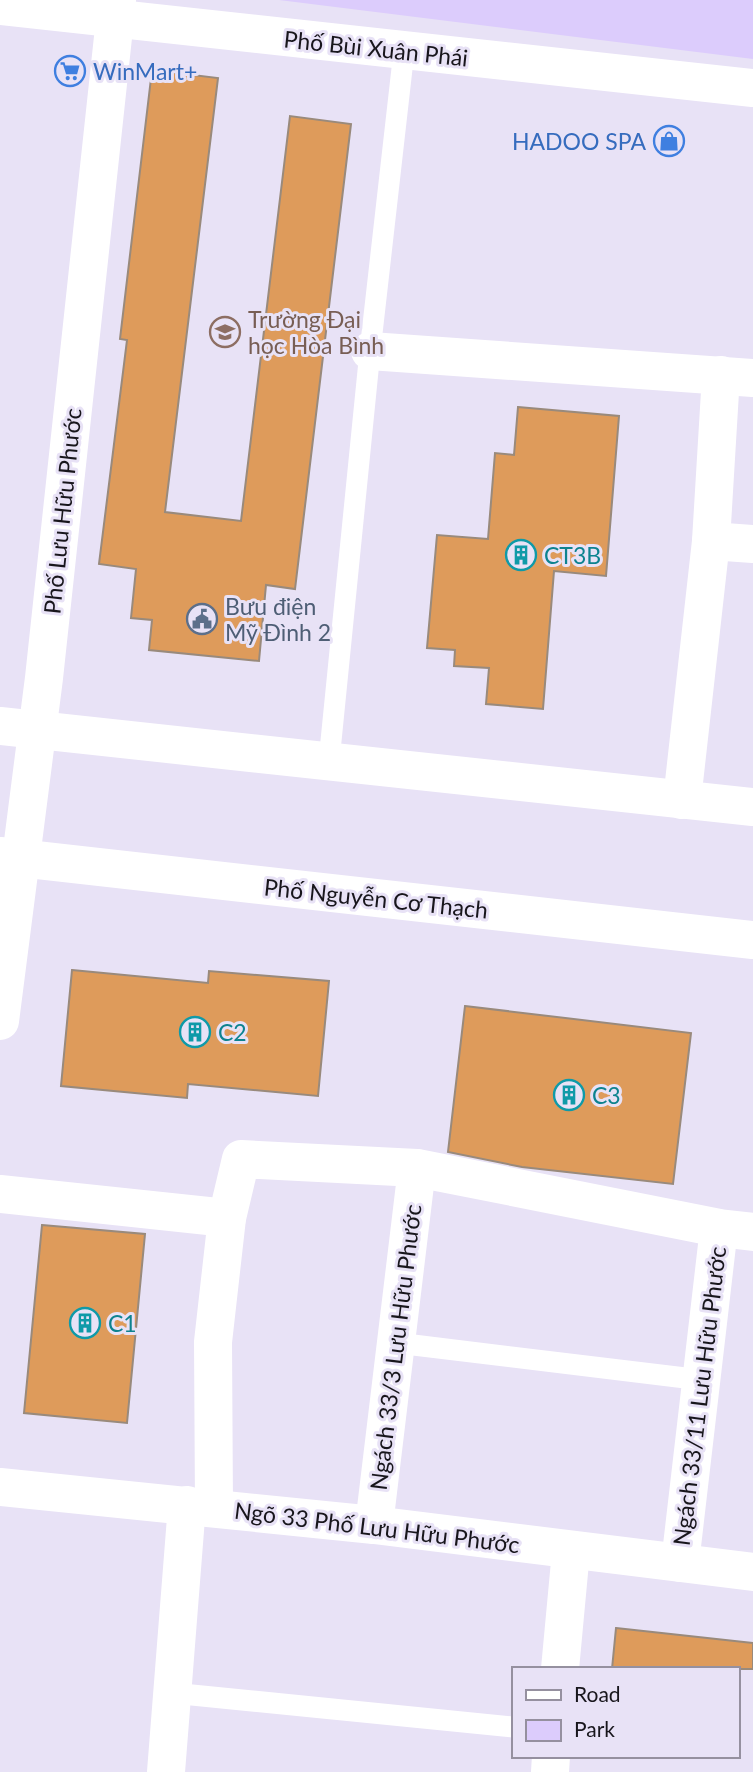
<svg xmlns="http://www.w3.org/2000/svg" width="753" height="1772" font-family="Lato,sans-serif">
	<style>
		.green { fill: #dcccfc }
		.building { fill: #de9b5b; stroke: #998a7c; stroke-width: 2 }
		.lines { fill: none; stroke-linecap: round; stroke-linejoin: round }
		.service { stroke: #fff; stroke-width: 21 }
		.minor { stroke: #fff; stroke-width: 38 }
		.tertiary { stroke: #fff; stroke-width: 38 }
		.labels { text-anchor: middle; dominant-baseline: central; stroke-width: 6; stroke-linejoin: round; paint-order: stroke }
		.street-label { font-size: 23px; fill: #18161c; stroke: #e8e2f6 }
		.shop-label { font-size: 23px; fill: #366cbe; stroke: #e8e2f6; text-anchor: start }
		.education-label { font-size: 23px; fill: #785e54; stroke: #e8e2f6; text-anchor: start }
		.culture-label { font-size: 23px; fill: #0d838f; stroke: #e8e2f6; text-anchor: start }
		.service-label { font-size: 23px; fill: #4e5e75; stroke: #e8e2f6; text-anchor: start }
	</style>
	<rect width="100%" height="100%" fill="#e8e2f6"/>
	<polygon class="green" points="279,0 753,0 753,59"/>
	<g class="building">
		<polygon points="152,70 218,78 165,512 241,521 290,116 351,124 295,589 266,585 259,661 149,650 152,620 131,618 136,569 99,564 127,340 120,339"/>
		<polygon points="518,407 619,416 606,576 554,571 543,709 486,704 489,668 454,666 455,650 427,648 437,535 488,539 495,453 514,455"/>
		<polygon points="72,970 208,983 209,971 329,981 318,1096 188,1084 187,1098 61,1086"/>
		<polygon points="465,1006 691,1033 673,1184 522,1167 448,1152"/>
		<polygon points="42,1225 145,1234 127,1423 24,1413"/>
		<polygon points="616,1628 753,1643 753,1669 612,1669"/>
	</g>
	<g class="lines">
		<g class="service">
			<polyline points="329,761 370,351 404,51"/>
			<polyline points="397,1343 702,1380"/>
			<polyline points="172,1693 513,1727"/>
		</g>
		<g class="minor">
			<polyline points="0,6 753,88"/>
			<polyline points="370,351 753,378"/>
			<polyline points="711,541 753,544"/>
			<polyline points="682,800 711,541 721,375"/>
			<polyline points="0,1021 44,678 117,0"/>
			<polyline points="0,1194 227,1218"/>
			<polyline points="0,1487 374,1525 753,1572"/>
			<polyline points="214,1508 213,1342 227,1218 241,1159 417,1168 719,1228 753,1232"/>
			<polyline points="374,1525 417,1168"/>
			<polyline points="680,1563 719,1228"/>
			<polyline points="560,1669 571,1551"/>
			<polyline points="166,1772 187,1505"/>
			<polyline points="550,1772 551,1756"/>
		</g>
		<g class="tertiary">
			<polyline points="0,726 753,807"/>
			<polyline points="0,856 753,940"/>
		</g>
	</g>
	<defs>
		<g id="supermarket-ring" transform="scale(1.575)"><circle r="9.5" fill="#e8e2f6" stroke="#3f7fe0" stroke-width="1.5"/><path d="M-6-5.5h2.5l.6 2H6L4.5 2H-2.5L-4.4-4H-6ZM-1.5 3.2a1.3 1.3 0 1 0 .1 0ZM3 3.2a1.3 1.3 0 1 0 .1 0Z" fill="#3f7fe0"/></g>
		<g id="shop-ring" transform="scale(1.575)"><circle r="9.5" fill="#e8e2f6" stroke="#3f7fe0" stroke-width="1.5"/><path d="M-5-2.5h2.3a2.7 3.5 0 0 1 5.4 0H5L5.5 6h-11ZM-1.5-2.5h3a1.5 2.3 0 0 0-3 0Z" fill="#3f7fe0"/></g>
		<g id="university-ring" transform="scale(1.575)"><circle r="9.5" fill="#e8e2f6" stroke="#8d6e63" stroke-width="1.5"/><path d="M0-5L7-2L0 1L-7-2ZM-4 1L0 2.5L4 1V4Q0 6-4 4Z" fill="#8d6e63"/></g>
		<g id="building-ring" transform="scale(1.575)"><circle r="9.5" fill="#e8e2f6" stroke="#0f9aa8" stroke-width="1.5"/><path d="M-4-6H4V6H1V3H-1V6H-4ZM-2.5-4.3h1.7v1.8h-1.7ZM.8-4.3h1.7v1.8H.8ZM-2.5-1h1.7V.8h-1.7ZM.8-1h1.7V.8H.8Z" fill="#0f9aa8"/></g>
		<g id="civic-ring" transform="scale(1.575)"><circle r="9.5" fill="#e8e2f6" stroke="#5c6f8a" stroke-width="1.5"/><path d="M-.6-6.5H3V-4.5H.6V-3L4-1V1h2V6H-6V1h2V-1L-.6-3ZM-1.2 2.5V6h2.4V2.5Z" fill="#5c6f8a"/></g>
	</defs>
	<g fill-rule="evenodd">
		<use href="#supermarket-ring" x="70" y="71"/>
		<use href="#shop-ring" x="669" y="141"/>
		<use href="#university-ring" x="225" y="332"/>
		<use href="#building-ring" x="521" y="555"/>
		<use href="#civic-ring" x="202" y="619"/>
		<use href="#building-ring" x="195" y="1032"/>
		<use href="#building-ring" x="569" y="1095"/>
		<use href="#building-ring" x="85" y="1323"/>
	</g>
	<g class="labels">
		<g class="street-label">
			<text transform="translate(376 48) rotate(6)">Phố Bùi Xuân Phái</text>
			<text transform="translate(62 511) rotate(-84)">Phố Lưu Hữu Phước</text>
			<text transform="translate(376 898) rotate(6)">Phố Nguyễn Cơ Thạch</text>
			<text transform="translate(395 1347) rotate(-83)">Ngách 33/3 Lưu Hữu Phước</text>
			<text transform="translate(699 1396) rotate(-83)">Ngách 33/11 Lưu Hữu Phước</text>
			<text transform="translate(377 1527) rotate(7)">Ngõ 33 Phố Lưu Hữu Phước</text>
		</g>
		<g class="shop-label">
			<text x="93" y="71">WinMart+</text>
			<text x="646" y="141" text-anchor="end">HADOO SPA</text>
		</g>
		<g class="education-label">
			<text x="248" y="319">Trường Đại<tspan x="248" dy="26">học Hòa Bình</tspan></text>
		</g>
		<g class="culture-label">
			<text x="544" y="555">CT3B</text>
			<text x="218" y="1032">C2</text>
			<text x="592" y="1095">C3</text>
			<text x="108" y="1323">C1</text>
		</g>
		<g class="service-label">
			<text x="225" y="606">Bưu điện<tspan x="225" dy="26">Mỹ Đình 2</tspan></text>
		</g>
	</g>
	<rect x="512" y="1667" width="228" height="91" fill="#e8e2f6" stroke="#95909f" stroke-width="2"/>
	<rect x="526" y="1690" width="35" height="10" fill="#ffffff" stroke="#95909f" stroke-width="2"/>
	<text x="574" y="1702" font-size="21" fill="#18161c">Road</text>
	<rect x="526" y="1720" width="35" height="21" fill="#dcccfc" stroke="#95909f" stroke-width="2"/>
	<text x="574" y="1737" font-size="21" fill="#18161c">Park</text>
</svg>
